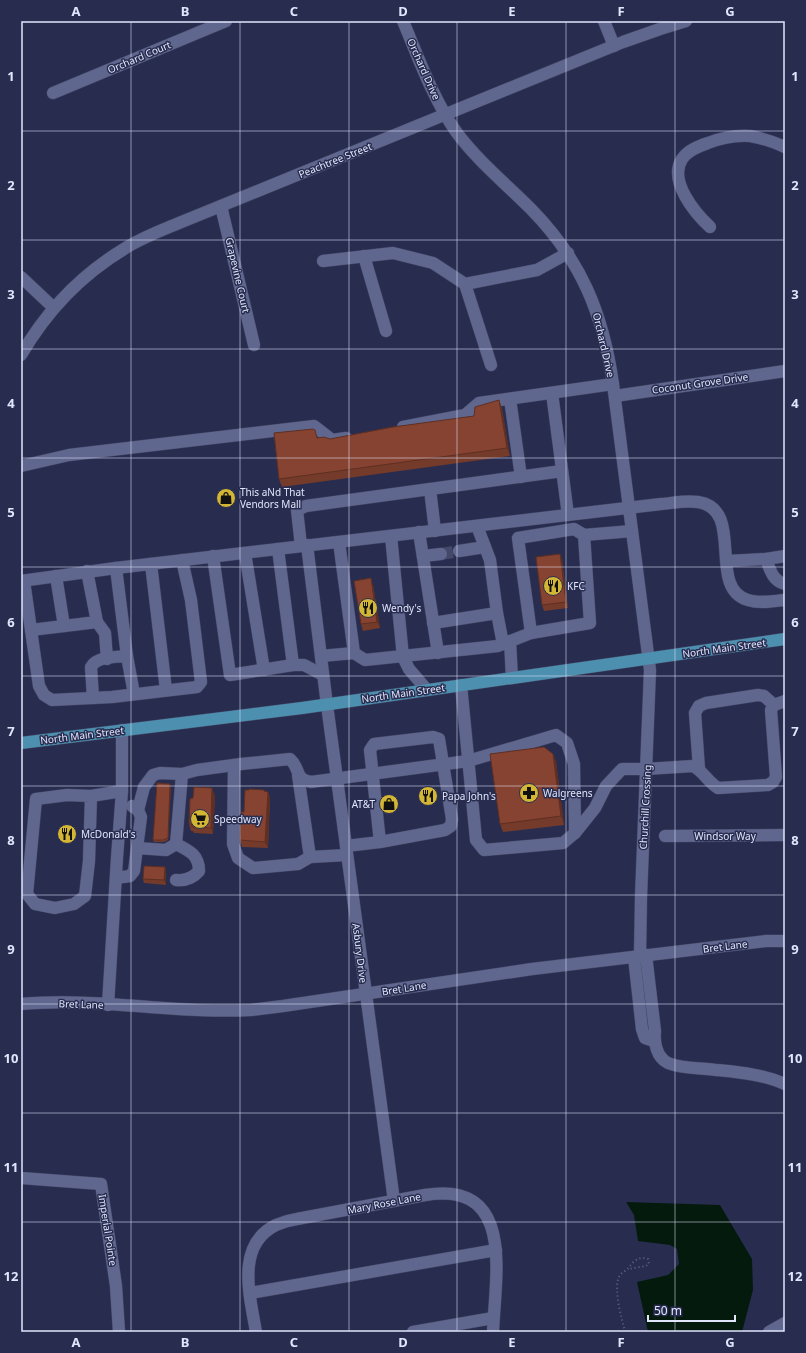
<svg xmlns="http://www.w3.org/2000/svg" width="806" height="1353" font-family="'Noto Sans',sans-serif">
	<style>
		.water { fill: #041a0d }
		.lines { fill: none; stroke-linecap: round; stroke-linejoin: round }
		.minor-tunnel { stroke: #44496a; stroke-width: 12; stroke-dasharray: 12 6; stroke-linecap: butt }
		.minor-casing { stroke: #434765; stroke-width: 13 }
		.major-casing { stroke: #434765; stroke-width: 13 }
		.path { stroke: #616686; stroke-width: 2; stroke-dasharray: 1 3; stroke-linecap: butt }
		.minor { stroke: #60678f; stroke-width: 12 }
		.major { stroke: #4d8fae; stroke-width: 12 }
		.wall { fill: #743a2a }
		.shaded-wall { fill: #5e2f22 }
		.building { fill: #874331; stroke: #5e2f22 }
		.grid { fill: none; stroke: #e1e6fd; stroke-width: 1; stroke-opacity: 0.55 }
		.labels { text-anchor: middle; dominant-baseline: central; stroke-width: 3; stroke-linejoin: round; paint-order: stroke }
		.street-label { font-size: 10px; fill: #e1e6fd; stroke: #282d50 }
		.poi-label { font-size: 10px; fill: #e1e6fd; stroke: #282d50; text-anchor: start }
		.neatline { fill: none; stroke: #e1e6fd; stroke-width: 1.5 }
		.grid-label { font-size: 13px; text-anchor: middle; font-weight: bold; fill: #e1e6fd }
	</style>
	<rect width="100%" height="100%" fill="#282d50"/>
	<polygon class="water" points="626,1202 720,1205 752,1259 753,1290 742,1332 648,1332 637,1282 668,1275 679,1264 677,1249 670,1245 638,1241 634,1215"/>
	<g class="lines">
		<polyline class="minor-tunnel" points="441,554 459,551"/>
		<g class="minor-casing">
			<g id="minor">
				<path d="M403,21C419,59 433,99 457,133C478,161 506,184 531,209C581,260 603,313 613,384L650,670L641,897L640,956"/>
				<polyline points="604,21 614,46"/>
				<polyline points="53,93 226,21"/>
				<polyline points="221,206 254,345"/>
				<path d="M710,227C695,213 668,181 682,159C688,150 699,146 708,143C721,138 736,135 750,136C762,138 774,142 785,147"/>
				<polyline points="364,256 386,331"/>
				<polyline points="323,261 393,253 433,263 465,284 537,270 568,253"/>
				<polyline points="21,277 54,308"/>
				<polyline points="465,284 491,365"/>
				<path d="M21,355C46,312 81,275 124,249C141,238 160,231 179,223L623,42L660,29L686,21"/>
				<polyline points="552,393 568,515"/>
				<polyline points="615,396 785,371"/>
				<polyline points="510,399 521,477"/>
				<polyline points="403,427 465,415 479,403 613,384"/>
				<polyline points="21,466 69,455 314,426 332,440 346,438"/>
				<polyline points="430,489 435,531"/>
				<polyline points="477,526 490,560 497,613 503,644"/>
				<polyline points="419,532 438,653"/>
				<polyline points="391,536 403,657 409,669 427,690"/>
				<polyline points="339,542 354,653 365,660 498,646 531,633 590,623 584,535"/>
				<polyline points="307,545 327,705 394,1201"/>
				<polyline points="301,546 297,510 306,506 562,471"/>
				<polyline points="459,551 485,547"/>
				<polyline points="245,553 264,670"/>
				<polyline points="213,556 230,675 293,665 278,549"/>
				<polyline points="423,556 441,554"/>
				<path d="M766,559C770,570 773,581 785,584"/>
				<polyline points="727,561 766,559 785,556"/>
				<polyline points="151,564 166,690"/>
				<polyline points="116,568 127,656 134,694"/>
				<polyline points="87,571 97,622 105,633 107,659"/>
				<polyline points="56,576 64,626 97,622"/>
				<path d="M21,581L116,568L661,504C673,503 686,500 698,502C746,509 706,588 748,600C760,604 773,601 785,600"/>
				<polyline points="24,581 39,686 44,695 52,700 112,697 197,687 201,682 191,600 182,560"/>
				<polyline points="433,623 497,613"/>
				<polyline points="31,630 64,626"/>
				<polyline points="531,633 518,538 574,529 584,535 632,531"/>
				<polyline points="510,641 512,678"/>
				<polyline points="321,656 354,653"/>
				<polyline points="293,665 304,665 323,675"/>
				<path d="M461,685L476,840L484,850L563,843L575,833L595,808L606,786L622,769H646L693,766C703,771 708,782 718,788L768,785L773,782L776,777L771,710L774,705L785,701"/>
				<path d="M93,698L91,667C97,656 116,657 127,656"/>
				<polyline points="234,765 233,844 238,858 253,868 298,864 310,857"/>
				<polyline points="699,769 695,713 699,706 706,703 758,695 764,696 774,705"/>
				<polyline points="298,775 310,857 347,855"/>
				<polyline points="91,796 89,861 85,896 74,904 55,908 35,904 27,894 36,799 67,795 91,796 122,791"/>
				<path d="M138,810L144,787L153,775L160,773L182,774L197,770L241,764L290,759C301,769 294,779 311,782L468,761L556,735L567,743L574,764L575,833"/>
				<polyline points="665,836 785,835"/>
				<path d="M176,844C190,851 199,855 199,871C193,878 186,881 176,880"/>
				<polyline points="346,846 380,842 445,830 451,826 452,819 439,739 433,737 374,744 370,750 380,842"/>
				<polyline points="137,848 166,850 176,844 182,774"/>
				<polyline points="116,878 130,876 134,871 141,817 138,810 132,806"/>
				<path d="M646,955L655,1031C654,1042 656,1057 668,1063C680,1068 694,1068 707,1069C734,1072 760,1073 785,1084"/>
				<polyline points="634,957 642,1029 645,1038 654,1041"/>
				<path d="M21,1004C98,997 174,1014 251,1010L283,1006L532,969L766,941H785"/>
				<polyline points="108,1005 117,858 122,791 122,730"/>
				<polyline points="21,1178 101,1184 116,1286 119,1332"/>
				<polyline points="250,1293 496,1250"/>
				<path d="M256,1332C250,1296 235,1245 276,1225C283,1222 290,1220 297,1219L425,1195C516,1180 495,1276 493,1332"/>
				<polyline points="413,1332 493,1318"/>
				<polyline points="769,1332 785,1323"/>
			</g>
		</g>
		<g class="major-casing">
			<polyline id="major" points="21,743 302,708 785,639"/>
		</g>
		<path class="path" d="M625,1332C622,1320 613,1288 619,1277C621,1272 627,1271 630,1266C634,1260 641,1256 648,1259L649,1264L646,1266L628,1269"/>
		<use href="#minor" class="minor"/>
		<use href="#major" class="major"/>
	</g>
	<g class="wall">
		<polygon points="499,400 502,409 510,456 282,487 279,479 318,438 330,439 474,416"/>
		<polygon points="560,554 562,560 568,608 544,611 542,605"/>
		<polygon points="373,585 380,628 363,631 361,624"/>
		<polygon points="553,754 556,762 564,825 503,832 500,824"/>
		<polygon points="170,784 171,786 168,840 164,842 154,842 153,840"/>
		<polygon points="264,792 268,792 270,798 268,848 242,847 240,840 244,812"/>
		<polygon points="215,795 213,834 194,833 193,831 191,831 189,824"/>
		<polygon points="165,867 166,871 166,885 144,883 143,879"/>
	</g>
	<g class="shaded-wall">
		<polygon points="499,400 502,409 510,456 507,448"/>
		<polygon points="560,554 562,560 568,608 566,602"/>
		<polygon points="371,578 373,585 380,628 377,622"/>
		<polygon points="553,754 556,762 564,825 561,816"/>
		<polygon points="170,784 171,786 168,840 168,838"/>
		<polygon points="212,788 215,795 213,834 211,828"/>
		<polygon points="268,792 270,798 268,848 265,842"/>
		<polygon points="165,867 166,871 166,885 164,880"/>
	</g>
	<g class="building">
		<polygon points="499,400 507,448 279,479 274,433 313,429 315,430 317,438 324,437 330,439 393,427 474,416 475,407"/>
		<polygon points="560,554 566,602 542,605 536,557"/>
		<polygon points="371,578 377,622 361,624 354,581"/>
		<polygon points="544,747 553,754 561,816 500,824 490,754"/>
		<polygon points="157,783 170,784 168,838 163,840 153,840"/>
		<polygon points="194,787 212,788 211,828 192,827 192,824 189,824 190,799 193,798"/>
		<polygon points="249,789 264,790 264,791 268,792 265,842 240,840 241,812 244,812 245,790 249,790"/>
		<polygon points="144,866 165,867 164,880 143,879"/>
	</g>
	<path class="grid" d="M131,21V1332M240,21V1332M349,21V1332M457,21V1332M566,21V1332M675,21V1332M21,131H785M21,240H785M21,349H785M21,458H785M21,567H785M21,676H785M21,786H785M21,895H785M21,1004H785M21,1113H785M21,1222H785"/>
	<defs>
		<g id="shop-disc" transform="scale(1)"><circle r="9.5" fill="#d4b635" stroke="#282d50"/><path d="M-5-2.5h2.3a2.7 3.5 0 0 1 5.4 0H5L5.5 6h-11ZM-1.5-2.5h3a1.5 2.3 0 0 0-3 0Z" fill="#111"/></g>
		<g id="restaurant-disc" transform="scale(1)"><circle r="9.5" fill="#d4b635" stroke="#282d50"/><path d="M-5-6h1v4h1v-4h1v4h1v-4h1v5L-1.5 .5V6h-2V.5L-5-1ZM5-6V6H3V1.5H1.5Q1.5-4 5-6Z" fill="#111"/></g>
		<g id="pharmacy-disc" transform="scale(1)"><circle r="9.5" fill="#d4b635" stroke="#282d50"/><path d="M-2-6h4v4h4v4h-4v4h-4v-4h-4v-4h4Z" fill="#111"/></g>
		<g id="supermarket-disc" transform="scale(1)"><circle r="9.5" fill="#d4b635" stroke="#282d50"/><path d="M-6-5.5h2.5l.6 2H6L4.5 2H-2.5L-4.4-4H-6ZM-1.5 3.2a1.3 1.3 0 1 0 .1 0ZM3 3.2a1.3 1.3 0 1 0 .1 0Z" fill="#111"/></g>
	</defs>
	<g fill-rule="evenodd">
		<use href="#shop-disc" x="226" y="498"/>
		<use href="#restaurant-disc" x="553" y="586"/>
		<use href="#restaurant-disc" x="368" y="608"/>
		<use href="#pharmacy-disc" x="529" y="793"/>
		<use href="#restaurant-disc" x="428" y="796"/>
		<use href="#shop-disc" x="389" y="804"/>
		<use href="#supermarket-disc" x="200" y="819"/>
		<use href="#restaurant-disc" x="67" y="834"/>
	</g>
	<g class="labels">
		<g class="street-label">
			<text transform="translate(139 57) rotate(-23)">Orchard Court</text>
			<text transform="translate(424 69) rotate(66)">Orchard Drive</text>
			<text transform="translate(335 160) rotate(-22)">Peachtree Street</text>
			<text transform="translate(238 275) rotate(77)">Grapevine Court</text>
			<text transform="translate(604 345) rotate(77)">Orchard Drive</text>
			<text transform="translate(700 383) rotate(-8)">Coconut Grove Drive</text>
			<text transform="translate(724 648) rotate(-8)">North Main Street</text>
			<text transform="translate(403 693) rotate(-8)">North Main Street</text>
			<text transform="translate(82 735) rotate(-7)">North Main Street</text>
			<text transform="translate(645 807) rotate(-87)">Churchill Crossing</text>
			<text x="725" y="836">Windsor Way</text>
			<text transform="translate(725 946) rotate(-7)">Bret Lane</text>
			<text transform="translate(360 953) rotate(83)">Asbury Drive</text>
			<text transform="translate(404 988) rotate(-9)">Bret Lane</text>
			<text transform="translate(81 1004) rotate(2)">Bret Lane</text>
			<text transform="translate(384 1203) rotate(-11)">Mary Rose Lane</text>
			<text transform="translate(108 1230) rotate(81)">Imperial Pointe</text>
		</g>
		<g class="poi-label">
			<text x="240" y="492">This aNd That<tspan x="240" dy="12">Vendors Mall</tspan></text>
			<text x="567" y="586">KFC</text>
			<text x="382" y="608">Wendy's</text>
			<text x="543" y="793">Walgreens</text>
			<text x="442" y="796">Papa John's</text>
			<text x="375" y="804" text-anchor="end">AT&amp;T</text>
			<text x="214" y="819">Speedway</text>
			<text x="81" y="834">McDonald's</text>
		</g>
	</g>
	<rect width="806" height="1353" fill="none" stroke="#282d50" stroke-width="44"/>
	<path d="M648 1315v6h87v-6" fill="none" stroke="#e1e6fd" stroke-width="2"/>
	<text x="654" y="1315" font-size="12" fill="#e1e6fd" stroke="#282d50" stroke-width="3" paint-order="stroke">50 m</text>
	<rect x="22" y="22" width="762" height="1309" class="neatline"/>
	<g class="grid-label">
		<text x="76" y="16">A</text>
		<text x="185" y="16">B</text>
		<text x="294" y="16">C</text>
		<text x="403" y="16">D</text>
		<text x="512" y="16">E</text>
		<text x="621" y="16">F</text>
		<text x="730" y="16">G</text>
		<text x="11" y="81">1</text>
		<text x="795" y="81">1</text>
		<text x="11" y="190">2</text>
		<text x="795" y="190">2</text>
		<text x="11" y="299">3</text>
		<text x="795" y="299">3</text>
		<text x="11" y="408">4</text>
		<text x="795" y="408">4</text>
		<text x="11" y="517">5</text>
		<text x="795" y="517">5</text>
		<text x="11" y="627">6</text>
		<text x="795" y="627">6</text>
		<text x="11" y="736">7</text>
		<text x="795" y="736">7</text>
		<text x="11" y="845">8</text>
		<text x="795" y="845">8</text>
		<text x="11" y="954">9</text>
		<text x="795" y="954">9</text>
		<text x="11" y="1063">10</text>
		<text x="795" y="1063">10</text>
		<text x="11" y="1172">11</text>
		<text x="795" y="1172">11</text>
		<text x="11" y="1281">12</text>
		<text x="795" y="1281">12</text>
		<text x="76" y="1347">A</text>
		<text x="185" y="1347">B</text>
		<text x="294" y="1347">C</text>
		<text x="403" y="1347">D</text>
		<text x="512" y="1347">E</text>
		<text x="621" y="1347">F</text>
		<text x="730" y="1347">G</text>
	</g>
</svg>
